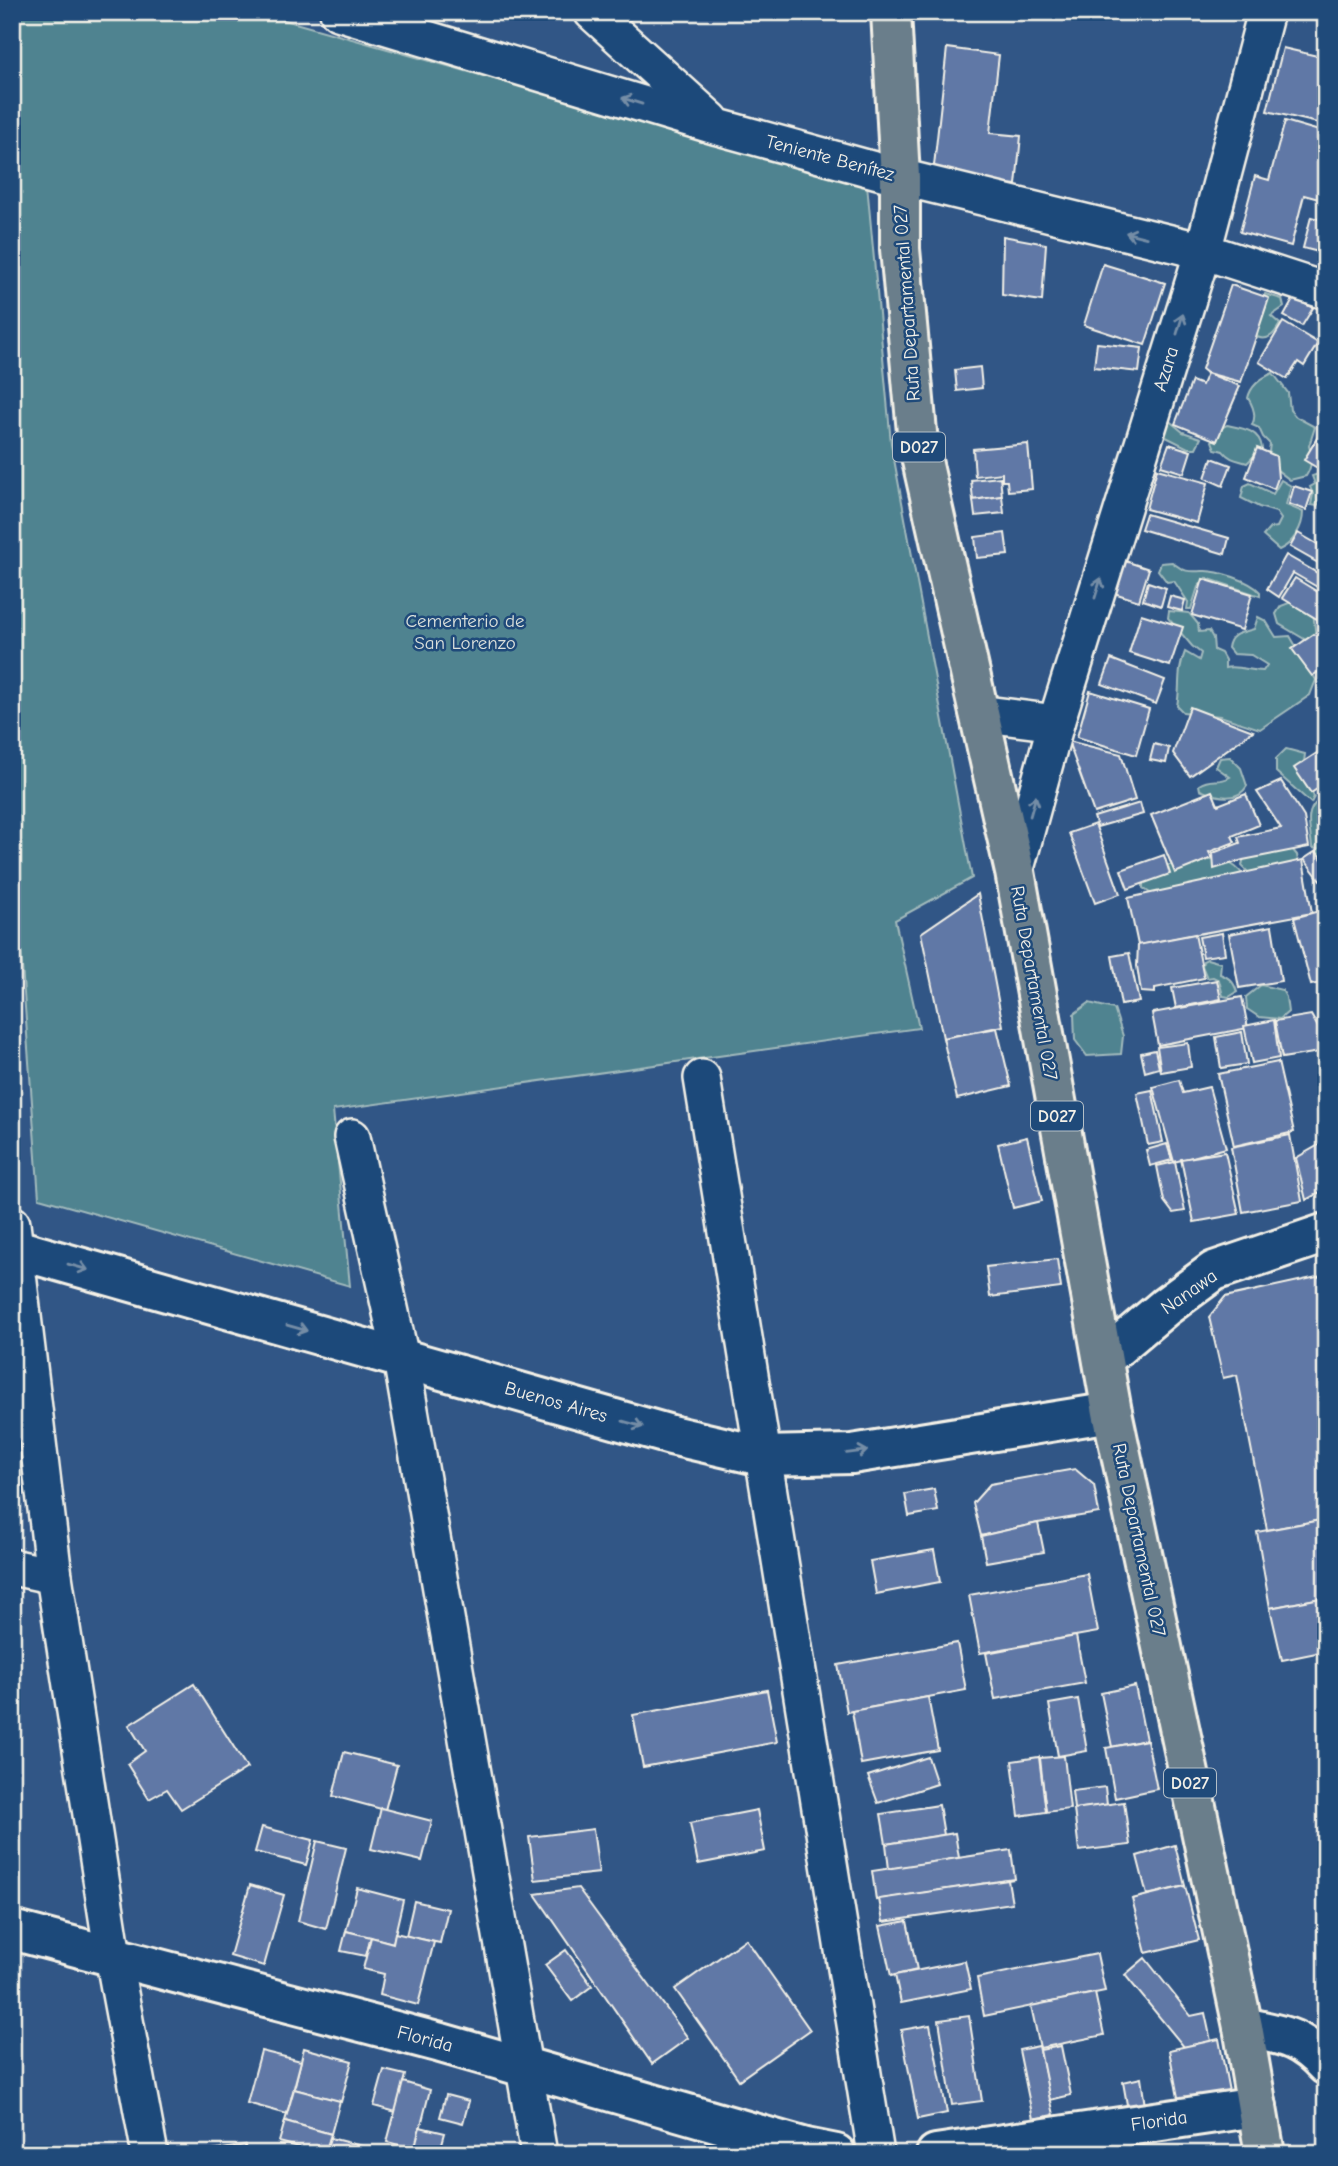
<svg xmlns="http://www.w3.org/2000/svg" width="1338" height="2166" font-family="'Comic Neue',sans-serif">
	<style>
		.green { fill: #508390; stroke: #a2babc; stroke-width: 2 }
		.building { fill: #6078a6; stroke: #f4f1e8; stroke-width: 2 }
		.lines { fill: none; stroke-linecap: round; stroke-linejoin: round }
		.street-casing { stroke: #f4f1e8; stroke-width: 40 }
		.secondary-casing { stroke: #f4f1e8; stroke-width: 44 }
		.primary-casing { stroke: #f4f1e8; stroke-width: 44 }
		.street { stroke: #1f4a7a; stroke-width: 35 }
		.secondary { stroke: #1f4a7a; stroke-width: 38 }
		.primary { stroke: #6b7e8b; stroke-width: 38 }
		.oneway { stroke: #748da6 }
		.labels { text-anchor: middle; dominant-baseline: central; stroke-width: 5; stroke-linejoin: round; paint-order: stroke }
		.shield { fill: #1f4a7a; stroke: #b4bfc7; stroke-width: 2 }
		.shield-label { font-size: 18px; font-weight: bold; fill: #f4f1e8 }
		.street-label { font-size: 19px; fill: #f4f1e8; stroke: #1f4a7a }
		.park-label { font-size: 19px; fill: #dbe0db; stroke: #1f4a7a }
	</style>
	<rect width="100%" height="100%" fill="#315686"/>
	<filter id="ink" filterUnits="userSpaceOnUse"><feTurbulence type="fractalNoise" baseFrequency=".0143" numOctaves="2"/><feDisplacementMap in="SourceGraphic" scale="14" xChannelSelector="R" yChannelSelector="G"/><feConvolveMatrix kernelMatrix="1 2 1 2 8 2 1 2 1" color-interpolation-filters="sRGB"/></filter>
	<g filter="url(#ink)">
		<g class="green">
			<polygon points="12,12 256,12 867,184 891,443 972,878 895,920 919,1028 333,1110 350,1286 39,1198 12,830"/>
			<path d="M1265,294L1282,299L1284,307L1271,316L1280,324C1275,333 1269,342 1257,337L1258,319Z"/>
			<path d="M1273,373L1288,393L1290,410L1296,417L1315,427L1309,446C1313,455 1312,467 1306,476L1290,480C1274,467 1266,466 1270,444L1263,437L1259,428L1252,425C1257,416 1253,406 1248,398C1251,385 1261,378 1273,373Z"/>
			<polygon points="1167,419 1183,432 1201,438 1196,448 1188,448 1160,434"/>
			<path d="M1227,425C1242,428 1260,430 1262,448L1247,463C1238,460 1230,460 1223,451L1215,449L1212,441L1218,436V430Z"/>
			<polygon points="1321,473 1326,476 1326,492 1317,506 1311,505 1313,494 1310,487 1315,484 1312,476"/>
			<path d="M1281,480L1291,486L1286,505L1303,512C1303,527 1293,544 1279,550L1263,536L1270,528L1277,527L1281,519L1276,512L1259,507L1241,498L1244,486L1250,483L1273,494Z"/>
			<path d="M1172,562C1184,572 1188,572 1203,571C1217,570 1251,581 1260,592V596L1206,578L1198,587L1191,609H1187L1188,602L1174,581L1167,582L1158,570L1161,563Z"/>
			<polygon points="1294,601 1313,611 1316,638 1306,640 1279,624 1276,614 1281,606"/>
			<path d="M1169,611L1189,613L1198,624L1199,632L1209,631L1213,638L1214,650L1221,653L1225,660V668C1236,665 1250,671 1263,671L1267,665L1251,655L1233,654L1228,648C1230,633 1241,633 1254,629L1258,617L1266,621L1276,637L1290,636L1316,680L1310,695L1260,729L1220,716L1183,712L1177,706C1181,685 1176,674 1185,652L1199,660L1201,653L1192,646L1168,618Z"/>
			<polygon points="1286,749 1305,754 1303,770 1314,797 1311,803 1276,772 1276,759"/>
			<path d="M1230,757L1241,768L1247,786C1237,804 1214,796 1200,790L1199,785C1211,777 1218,784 1230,777L1216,767L1220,758Z"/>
			<path d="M1318,801L1322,804L1323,809H1326V875L1317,863V849L1312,848C1311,831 1303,813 1318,801Z"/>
			<polygon points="1282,837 1297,855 1299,867 1256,880 1242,866 1245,852"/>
			<path d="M1196,860C1218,860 1230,857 1244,876L1154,896L1143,888V874C1158,864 1178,865 1196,860Z"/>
			<path d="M1207,959L1221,963L1220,974C1230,978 1234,982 1237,992L1229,997L1223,996L1219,980L1213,977L1207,978L1202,966L1203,961Z"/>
			<polygon points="1261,985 1282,990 1286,997 1288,1012 1280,1019 1259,1017 1247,1009 1246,997"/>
			<polygon points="1089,1003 1114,1009 1123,1036 1121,1054 1087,1056 1075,1040 1074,1014"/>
		</g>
		<g class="building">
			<polygon points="947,48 999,55 990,133 1021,136 1016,185 933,175"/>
			<polygon points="1283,48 1326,58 1326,125 1267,111"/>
			<polygon points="1285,121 1326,133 1326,201 1304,195 1291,246 1240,232 1255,176 1269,180"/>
			<polygon points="1311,217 1326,221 1326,254 1303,248"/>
			<polygon points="1003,236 1046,244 1042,301 1002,295"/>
			<polygon points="1103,264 1165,283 1145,345 1084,325"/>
			<polygon points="1231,285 1269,298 1241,382 1207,373 1202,369"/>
			<polygon points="1294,298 1313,308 1302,326 1284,316"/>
			<polygon points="1283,322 1318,343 1304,366 1298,362 1287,379 1259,362"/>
			<polygon points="1097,343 1142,348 1139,372 1094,367"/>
			<polygon points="980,367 982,388 957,391 955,370"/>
			<polygon points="1207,373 1240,386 1217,441 1175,424 1192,381 1202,385"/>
			<polygon points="1326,423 1326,473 1304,460"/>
			<polygon points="1028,444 1032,489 1008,491 1007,481 1002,481 1002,473 975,476 973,449"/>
			<polygon points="1169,444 1191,451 1184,473 1161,466"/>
			<polygon points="1257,448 1276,456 1278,478 1274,489 1246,477"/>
			<polygon points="1212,458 1231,465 1223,486 1205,478"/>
			<polygon points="1157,469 1208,483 1197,523 1146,509"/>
			<polygon points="1000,477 1002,496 973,500 971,480"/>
			<polygon points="1294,486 1312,492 1306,510 1289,504"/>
			<polygon points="1002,496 1004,513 975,516 973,500"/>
			<polygon points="1146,514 1229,538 1225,554 1141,529"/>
			<polygon points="1005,533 1008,555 977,558 975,537"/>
			<polygon points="1298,533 1326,549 1326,592 1293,573 1279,597 1267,589 1286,555 1321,575 1325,567 1290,547"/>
			<polygon points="1125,561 1149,569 1139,601 1114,593"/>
			<polygon points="1295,578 1326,597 1326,603 1317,619 1282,598"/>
			<polygon points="1203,579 1252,594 1242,630 1192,615"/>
			<polygon points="1148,582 1166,588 1161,606 1143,600"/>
			<polygon points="1170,596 1185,600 1182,611 1167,607"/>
			<polygon points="1141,614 1183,627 1170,666 1129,653"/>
			<polygon points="1326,626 1326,667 1312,676 1292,649"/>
			<polygon points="1111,659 1165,680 1156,704 1102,684"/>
			<polygon points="1090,691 1149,709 1136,755 1077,737"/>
			<polygon points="1190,707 1253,731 1190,776 1173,753"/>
			<polygon points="1068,741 1121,754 1135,800 1094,813"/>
			<polygon points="1154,744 1169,748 1166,763 1150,760"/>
			<polygon points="1326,747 1326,783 1311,793 1294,768"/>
			<polygon points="1281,781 1304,817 1309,847 1243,860 1214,869 1213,853 1240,843 1238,837 1281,828 1257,792"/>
			<polygon points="1212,791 1218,805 1246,794 1259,825 1232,836 1235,842 1209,852 1212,858 1175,873 1151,815"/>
			<polygon points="1140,803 1143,814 1097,827 1094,817"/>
			<polygon points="1095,824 1120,894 1095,903 1069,833"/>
			<polygon points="1316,851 1326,865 1326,876 1320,880 1304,859"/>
			<polygon points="1164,855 1170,874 1128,889 1121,870"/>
			<polygon points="1303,860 1312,913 1138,945 1128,898"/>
			<polygon points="978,894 1003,1026 943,1038 921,933"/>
			<polygon points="1326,909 1326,982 1311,985 1294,918"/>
			<polygon points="1272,926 1281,981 1239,988 1229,934"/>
			<polygon points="1222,933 1225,954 1203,957 1199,937"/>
			<polygon points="1195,934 1204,978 1155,988 1155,993 1141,992 1137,966 1138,945"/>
			<polygon points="1129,953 1139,1002 1121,1005 1112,956"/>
			<polygon points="1217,980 1221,999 1176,1008 1172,988"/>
			<polygon points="1242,997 1248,1028 1158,1045 1152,1013"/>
			<polygon points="1311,1015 1326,1041 1326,1051 1282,1058 1275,1021"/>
			<polygon points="1274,1020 1279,1058 1252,1063 1244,1026"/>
			<polygon points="997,1028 1011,1086 957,1099 943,1038"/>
			<polygon points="1242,1032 1247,1064 1221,1068 1216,1037"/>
			<polygon points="1188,1043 1191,1067 1161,1072 1157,1047"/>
			<polygon points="1155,1050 1159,1068 1145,1072 1141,1053"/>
			<polygon points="1278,1062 1294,1132 1234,1146 1218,1074"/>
			<polygon points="1179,1080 1183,1093 1209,1087 1226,1148 1174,1162 1153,1087"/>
			<polygon points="1152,1090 1163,1142 1148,1145 1137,1093"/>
			<polygon points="1290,1135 1302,1201 1243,1212 1231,1147"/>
			<polygon points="1027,1137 1042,1201 1013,1208 998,1144"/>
			<polygon points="1326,1141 1326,1189 1306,1200 1296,1158"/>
			<polygon points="1167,1144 1172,1160 1150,1166 1146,1150"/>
			<polygon points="1225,1152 1239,1214 1194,1222 1181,1159"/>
			<polygon points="1175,1162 1185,1211 1173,1213 1164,1201 1157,1166"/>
			<polygon points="1057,1259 1061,1288 990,1297 986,1267"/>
			<polygon points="1326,1275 1326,1519 1267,1530 1237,1375 1223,1378 1209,1317 1225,1297"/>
			<polygon points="1075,1469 1094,1485 1099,1513 1038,1523 981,1536 973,1503 990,1484"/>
			<polygon points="934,1489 938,1511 909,1516 905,1494"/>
			<polygon points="1326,1519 1326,1597 1270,1608 1257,1532"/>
			<polygon points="1038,1523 1044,1552 986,1562 981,1536"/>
			<polygon points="934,1550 940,1582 876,1594 870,1561"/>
			<polygon points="1087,1574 1098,1632 980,1653 969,1595"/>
			<polygon points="1326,1597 1326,1651 1282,1660 1270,1608"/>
			<polygon points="1076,1636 1085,1683 995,1699 986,1653"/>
			<polygon points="957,1643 966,1690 847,1712 838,1665"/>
			<polygon points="194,1684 247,1768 181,1809 167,1789 149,1799 127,1764 145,1751 129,1725"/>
			<polygon points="1135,1686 1146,1740 1112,1747 1101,1693"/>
			<polygon points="767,1690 777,1742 643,1767 633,1715"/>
			<polygon points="928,1697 938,1750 861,1764 852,1711"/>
			<polygon points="1078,1699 1087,1751 1058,1756 1049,1704"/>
			<polygon points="1147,1740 1157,1789 1115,1798 1106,1748"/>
			<polygon points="344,1752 397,1765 385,1810 333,1796"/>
			<polygon points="1064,1756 1070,1809 1046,1812 1040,1758"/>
			<polygon points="928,1757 937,1784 878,1803 868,1776"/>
			<polygon points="1039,1757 1046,1812 1019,1816 1012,1761"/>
			<polygon points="1105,1787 1107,1805 1074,1809 1072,1791"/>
			<polygon points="1124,1802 1130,1845 1079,1851 1074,1809"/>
			<polygon points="939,1805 944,1835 886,1844 881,1814"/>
			<polygon points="381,1808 432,1821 422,1861 371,1849"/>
			<polygon points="757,1810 765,1851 698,1864 690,1823"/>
			<polygon points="262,1827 313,1840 306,1865 255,1852"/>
			<polygon points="593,1829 599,1873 535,1880 529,1837"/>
			<polygon points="955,1833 959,1858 889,1869 886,1844"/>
			<polygon points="317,1841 346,1848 326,1929 298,1921"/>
			<polygon points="1175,1845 1185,1886 1147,1895 1137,1856"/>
			<polygon points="1011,1850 1015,1879 876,1900 872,1871"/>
			<polygon points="1008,1880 1012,1903 883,1922 879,1899"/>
			<polygon points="250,1885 284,1895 264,1966 230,1956"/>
			<polygon points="1185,1886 1199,1940 1146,1953 1132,1899"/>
			<polygon points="357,1888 403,1900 393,1943 346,1931"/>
			<polygon points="578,1888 688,2038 652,2064 535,1894"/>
			<polygon points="414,1901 448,1909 440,1943 406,1936"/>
			<polygon points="907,1921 917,1970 891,1976 880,1926"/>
			<polygon points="346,1931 371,1937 366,1956 341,1951"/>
			<polygon points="395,1933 434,1942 418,2005 380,1995 384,1974 363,1969 371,1937 393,1943"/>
			<polygon points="746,1939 810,2030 739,2080 675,1989"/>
			<polygon points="566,1950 592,1986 572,2001 545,1965"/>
			<polygon points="1097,1954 1105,1991 984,2016 977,1978"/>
			<polygon points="1145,1958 1191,2016 1205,2013 1211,2041 1184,2047 1125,1975"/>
			<polygon points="965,1961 971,1989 901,2003 895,1975"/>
			<polygon points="1095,1993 1104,2035 1040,2048 1031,2006"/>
			<polygon points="969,2016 982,2101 952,2105 939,2020"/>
			<polygon points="930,2025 947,2113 918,2119 901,2030"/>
			<polygon points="1219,2039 1231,2102 1180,2108 1169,2050"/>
			<polygon points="1039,2046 1054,2115 1033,2119 1019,2050"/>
			<polygon points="1061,2046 1071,2095 1050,2100 1040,2050"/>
			<polygon points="304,2048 352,2061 341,2102 294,2089"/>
			<polygon points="261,2051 301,2061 287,2114 247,2103"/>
			<polygon points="384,2070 405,2075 396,2112 374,2106"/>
			<polygon points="1141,2078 1146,2113 1129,2116 1123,2082"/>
			<polygon points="403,2082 430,2090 415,2149 387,2142"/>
			<polygon points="294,2089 340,2101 331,2134 285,2121"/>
			<polygon points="446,2095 469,2101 463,2123 440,2117"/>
			<polygon points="285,2121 331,2134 325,2154 279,2142"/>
			<polygon points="420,2127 445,2133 439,2154 414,2150"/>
			<polygon points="330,2138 362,2146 360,2154 325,2154"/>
			<polygon points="245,2145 246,2154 196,2154"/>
		</g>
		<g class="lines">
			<g class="street-casing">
				<g id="street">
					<polyline points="338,12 718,127 900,177 1203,251 1326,291"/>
					<polyline points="592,12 711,120"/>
					<polyline points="978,713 1056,723"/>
					<polyline points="1015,872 1056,723 1203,251 1266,12"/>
					<polyline points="702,1078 876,2154"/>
					<polyline points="352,1137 401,1358 539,2154"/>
					<polyline points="12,1224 54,1576 113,1956 150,2154"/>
					<polyline points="12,1567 54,1576"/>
				</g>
			</g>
			<g class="secondary-casing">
				<g id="secondary">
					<polyline points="12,1248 671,1435 762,1456 852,1454 1112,1412"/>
					<polyline points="1103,1359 1165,1307 1214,1271 1326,1233"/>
					<polyline points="12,1930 441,2043 806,2148 836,2154"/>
					<path d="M1243,2027C1280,2035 1299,2035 1326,2065"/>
					<polyline points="936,2154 1257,2107"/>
				</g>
			</g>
			<g class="primary-casing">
				<polyline id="primary" points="891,12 900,177 900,249 918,443 1015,872 1112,1412 1243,2027 1265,2154"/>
			</g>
			<use href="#street" class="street"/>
			<use href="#secondary" class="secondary"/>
			<use href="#primary" class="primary"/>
		</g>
		<defs><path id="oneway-shaft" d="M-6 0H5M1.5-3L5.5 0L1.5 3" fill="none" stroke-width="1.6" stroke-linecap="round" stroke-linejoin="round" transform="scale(1.75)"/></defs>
		<g class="oneway">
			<use href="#oneway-shaft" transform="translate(632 101) rotate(-163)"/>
			<use href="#oneway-shaft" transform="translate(1136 235) rotate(-166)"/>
			<use href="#oneway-shaft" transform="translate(1180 324) rotate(-73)"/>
			<use href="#oneway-shaft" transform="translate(1098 588) rotate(-73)"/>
			<use href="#oneway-shaft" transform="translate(1033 806) rotate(-74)"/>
			<use href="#oneway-shaft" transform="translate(78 1267) rotate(16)"/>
			<use href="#oneway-shaft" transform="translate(297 1328) rotate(16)"/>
			<use href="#oneway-shaft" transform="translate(633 1424) rotate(16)"/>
			<use href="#oneway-shaft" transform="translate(857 1452) rotate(-7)"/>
		</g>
	</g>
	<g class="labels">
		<g class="shield">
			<rect x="893" y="432.5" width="52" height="29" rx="5"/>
			<rect x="1031" y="1101.5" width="52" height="29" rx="5"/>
			<rect x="1164" y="1768.5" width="52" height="29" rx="5"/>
		</g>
		<g class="shield-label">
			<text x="919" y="447">D027</text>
			<text x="1057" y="1116">D027</text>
			<text x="1190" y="1783">D027</text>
		</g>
		<g class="street-label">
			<text transform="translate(830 158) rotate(15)">Teniente Benítez</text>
			<text transform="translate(907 303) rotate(-94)">Ruta Departamental 027</text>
			<text transform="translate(1166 369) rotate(-73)">Azara</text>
			<text transform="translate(1034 983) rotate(80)">Ruta Departamental 027</text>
			<text transform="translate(1189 1292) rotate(-35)">Nanawa</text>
			<text transform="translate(556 1402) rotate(16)">Buenos Aires</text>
			<text transform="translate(1139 1540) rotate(78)">Ruta Departamental 027</text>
			<text transform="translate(425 2039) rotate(15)">Florida</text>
			<text transform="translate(1159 2121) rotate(-8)">Florida</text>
		</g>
		<g class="park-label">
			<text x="465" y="621">Cementerio de<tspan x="465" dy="22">San Lorenzo</tspan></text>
		</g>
	</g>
	<rect width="1338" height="2166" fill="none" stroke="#1f4a7a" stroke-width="42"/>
	<rect x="21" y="21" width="1296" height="2124" fill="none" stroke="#f4f1e8" stroke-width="2.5" filter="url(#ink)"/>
</svg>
